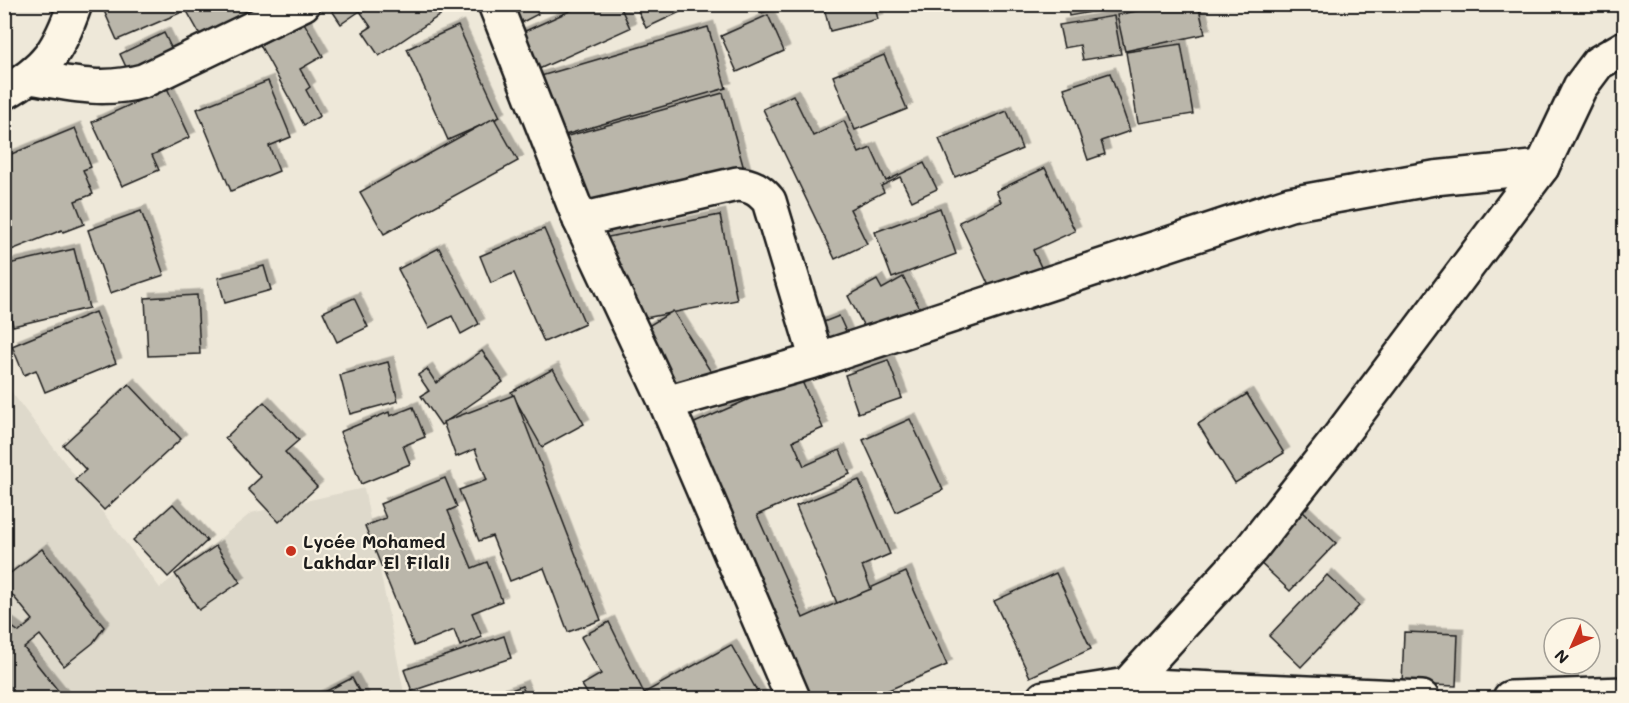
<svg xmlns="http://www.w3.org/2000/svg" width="1629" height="703" font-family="Mali,sans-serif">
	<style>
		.built { fill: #ded9cb }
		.building { fill: #bab6aa; stroke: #1c1c1c; stroke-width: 1.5; filter: url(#shadow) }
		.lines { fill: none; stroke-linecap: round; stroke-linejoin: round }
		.minor-casing { stroke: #1c1c1c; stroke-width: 38 }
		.minor { stroke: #fcf5e5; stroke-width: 33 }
		.poi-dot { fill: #c8321e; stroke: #fcf5e5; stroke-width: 2 }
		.labels { text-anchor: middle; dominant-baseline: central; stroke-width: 4.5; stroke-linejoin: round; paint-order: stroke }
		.poi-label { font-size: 18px; font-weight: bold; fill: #1c1c1c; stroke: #fcf5e5; text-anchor: start }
	</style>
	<defs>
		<filter id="shadow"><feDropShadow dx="5.5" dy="-5.5" stdDeviation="0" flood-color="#0004"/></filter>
	</defs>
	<rect width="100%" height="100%" fill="#eee8d9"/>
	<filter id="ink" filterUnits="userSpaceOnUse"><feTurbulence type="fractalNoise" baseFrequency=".0167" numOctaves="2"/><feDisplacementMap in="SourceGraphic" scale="12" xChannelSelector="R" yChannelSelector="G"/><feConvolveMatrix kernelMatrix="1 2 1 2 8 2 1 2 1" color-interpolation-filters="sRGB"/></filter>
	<g filter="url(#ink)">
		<polygon class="built" points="6,385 160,588 251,513 364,488 405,698 5,698"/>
		<g class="building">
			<polygon points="101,4 179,4 182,12 117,40"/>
			<polygon points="183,4 262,4 222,27 211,54"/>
			<polygon points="331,4 455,4 455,5 379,56 363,32 371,27 360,11 341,24 329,6"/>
			<polygon points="501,4 533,4 538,14 513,27"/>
			<polygon points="585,4 619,4 630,28 528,74 512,37"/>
			<polygon points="635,4 697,4 646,28"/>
			<polygon points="759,4 794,4 761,13"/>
			<polygon points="823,4 874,4 878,19 830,31"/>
			<polygon points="1067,4 1119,4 1119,7 1069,16"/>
			<polygon points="1171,4 1198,4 1205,34 1125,51 1117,15"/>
			<polygon points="768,15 784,51 737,72 721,36"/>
			<polygon points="1114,16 1121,54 1083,60 1080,45 1064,48 1059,25"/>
			<polygon points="303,21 323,56 300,69 310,87 306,90 320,116 304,125 260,45"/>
			<polygon points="458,26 500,117 448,140 407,49"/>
			<polygon points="708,27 726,88 551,139 534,78"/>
			<polygon points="164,33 178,62 134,84 120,54"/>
			<polygon points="1181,44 1193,114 1138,123 1126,52"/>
			<polygon points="884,55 907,109 855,130 833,76"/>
			<polygon points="1110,73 1130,131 1101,141 1105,154 1088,160 1064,88"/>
			<polygon points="268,81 291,137 269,146 279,171 231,191 197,109"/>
			<polygon points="167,88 190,137 152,155 159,170 122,186 92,122"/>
			<polygon points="723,93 747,180 582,225 557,139"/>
			<polygon points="793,95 813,136 844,121 859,153 871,148 886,181 924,163 937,189 912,201 900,177 881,186 884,192 850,209 867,244 835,259 763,109"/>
			<polygon points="1007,111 1022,149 955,177 939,139"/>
			<polygon points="494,118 518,161 384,234 360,192"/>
			<polygon points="75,128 91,167 83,170 93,194 75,201 84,224 63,232 62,230 4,253 4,157"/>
			<polygon points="1045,168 1075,231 1033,250 1048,282 998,305 959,222 1001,202 996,191"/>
			<polygon points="940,208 956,254 892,278 875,232"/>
			<polygon points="141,211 164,275 110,293 88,230"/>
			<polygon points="720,215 737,300 620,323 603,238"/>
			<polygon points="544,229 585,324 544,342 514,273 491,283 480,256"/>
			<polygon points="439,248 479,324 461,334 452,316 429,328 398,269"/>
			<polygon points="74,249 89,308 13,326 4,292 4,265"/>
			<polygon points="264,266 271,290 225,303 218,278"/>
			<polygon points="903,277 929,325 878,353 848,296 877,280 882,289"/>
			<polygon points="197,295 200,354 148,356 145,298"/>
			<polygon points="354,298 368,327 337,342 323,312"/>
			<polygon points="673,311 711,372 673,395 635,334"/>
			<polygon points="95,312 116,363 45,392 36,370 24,375 12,346"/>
			<polygon points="839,316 852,345 818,360 806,329"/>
			<polygon points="482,351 503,382 441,425 421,396 429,391 418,375 427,369 436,383"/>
			<polygon points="888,360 902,398 858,413 845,375"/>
			<polygon points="388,362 398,401 350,414 340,375"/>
			<polygon points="553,369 584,424 542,447 511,392"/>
			<polygon points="800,377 823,428 793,441 804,466 840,450 850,474 757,515 803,618 906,572 947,665 870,698 803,698 683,428"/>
			<polygon points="129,384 181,439 104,510 75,480 86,470 63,445"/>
			<polygon points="1247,394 1284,453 1235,483 1198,424"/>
			<polygon points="514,395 601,620 568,632 544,568 510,581 492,536 479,541 459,490 487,480 475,449 456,457 443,422"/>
			<polygon points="264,402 299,440 285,452 317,487 279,522 248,489 261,477 225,438"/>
			<polygon points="413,407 425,437 403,446 410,464 361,484 340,432 389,412 390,416"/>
			<polygon points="910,419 943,490 896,512 863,440"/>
			<polygon points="445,478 457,507 448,511 472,568 487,562 502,601 472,613 482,637 460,646 454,630 414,646 365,526 386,518 380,504"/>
			<polygon points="859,480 890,554 862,566 871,589 837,603 796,506"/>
			<polygon points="173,504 207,541 168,577 133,540"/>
			<polygon points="1302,511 1336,543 1290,591 1256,559"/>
			<polygon points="216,546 240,582 199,610 175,574"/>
			<polygon points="42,549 104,627 93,643 64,666 40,635 24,648 64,698 4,698 4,621 19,632 33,620 4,585 4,578"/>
			<polygon points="1056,573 1091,649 1030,677 994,601"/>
			<polygon points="1327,575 1359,606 1301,667 1269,636"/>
			<polygon points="609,622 644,693 731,645 761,698 590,698 582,685 601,674 581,637"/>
			<polygon points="1404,632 1458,634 1456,686 1402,684"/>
			<polygon points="504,636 511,658 412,691 404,670"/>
			<polygon points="352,678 363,698 313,698"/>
			<polygon points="522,686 527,698 490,698"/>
		</g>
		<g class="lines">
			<g class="minor-casing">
				<g id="minor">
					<polyline points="495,4 580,220 666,403 793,698"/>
					<path d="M31,77C71,84 103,92 143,81L303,4"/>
					<path d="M4,93C47,69 59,50 75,4"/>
					<path d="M580,220L737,184C752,185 760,190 769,201L817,360"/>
					<polyline points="666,403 817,360 1290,204 1434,178 1542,167"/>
					<polyline points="1127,685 1422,698"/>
					<polyline points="1044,698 1127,685 1251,549 1337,440 1542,167 1580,87 1598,63 1624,48"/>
					<polyline points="1510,698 1624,694"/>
				</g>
			</g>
			<use href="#minor" class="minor"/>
		</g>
	</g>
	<circle class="poi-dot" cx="291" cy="551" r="6"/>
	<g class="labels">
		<g class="poi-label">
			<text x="303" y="541">Lycée Mohamed<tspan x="303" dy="21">Lakhdar El Filali</tspan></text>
		</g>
	</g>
	<rect width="1629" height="703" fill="none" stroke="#fcf5e5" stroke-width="24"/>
	<rect x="12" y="12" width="1605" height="679" fill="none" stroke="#1c1c1c" stroke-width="2" filter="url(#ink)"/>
	<g transform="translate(1572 646) rotate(225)"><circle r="28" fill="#fcf5e5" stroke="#a29e95" stroke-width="1.5"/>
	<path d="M0-4.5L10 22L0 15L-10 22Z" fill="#c8321e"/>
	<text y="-9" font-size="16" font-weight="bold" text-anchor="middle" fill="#1c1c1c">N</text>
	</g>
</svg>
